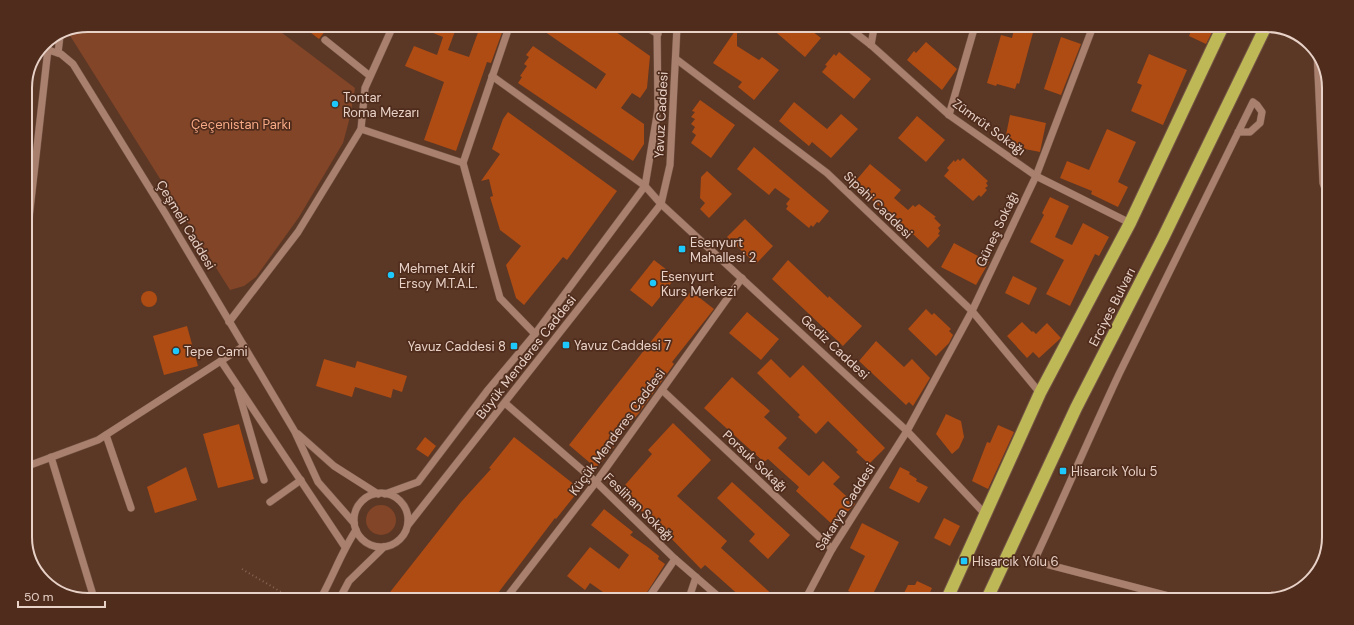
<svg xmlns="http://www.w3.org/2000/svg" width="1354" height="625" font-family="'DM Sans',sans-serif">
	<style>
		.green { fill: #824527 }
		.building { fill: #ae4c13 }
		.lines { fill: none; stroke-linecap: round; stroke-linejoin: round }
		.minor-casing { stroke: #725345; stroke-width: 8 }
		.highway-casing { stroke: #725345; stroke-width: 14 }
		.path { stroke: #866657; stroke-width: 2; stroke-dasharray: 1 3; stroke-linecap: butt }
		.minor { stroke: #a9806d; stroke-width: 7 }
		.highway { stroke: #bfb856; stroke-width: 12 }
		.poi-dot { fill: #1dc9fc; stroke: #4f2c1c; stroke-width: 1.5 }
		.labels { text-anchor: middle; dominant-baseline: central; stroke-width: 3.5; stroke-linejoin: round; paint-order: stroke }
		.poi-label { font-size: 13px; fill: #e8d1c7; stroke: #4f2c1c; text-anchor: start }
		.street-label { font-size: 13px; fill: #e8d1c7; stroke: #4f2c1c }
		.park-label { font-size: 13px; fill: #f7aa86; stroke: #4f2c1c }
		.rim { fill: none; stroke: #e8d1c7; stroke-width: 2 }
	</style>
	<rect width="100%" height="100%" fill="#5b3726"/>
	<g class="green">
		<polygon points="88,25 273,26 355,88 350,117 343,143 299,217 256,277 244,286 230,290 69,34"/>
		<circle cx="381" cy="520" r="15"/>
	</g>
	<g class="building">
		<polygon points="302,26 329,26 319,39"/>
		<polygon points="416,26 457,26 448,50 469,57 480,27 504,27 491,63 487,62 456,151 424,140 444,82 405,66 414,46 437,55 443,37"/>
		<polygon points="538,27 609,27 650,56 647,88 640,98 632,93 621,108 644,124 644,144 633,161 518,83 522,77 520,76 527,66 524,64 529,57 526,55 533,46 596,89 606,74"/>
		<polygon points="737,28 737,46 759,60 762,57 779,70 754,100 738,87 742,82 713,63"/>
		<polygon points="771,28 808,28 821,38 805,57"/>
		<polygon points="1014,29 1034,29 1019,84 1017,83 1015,89 997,84 996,86 987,83 1001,35 1012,38"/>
		<polygon points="1192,29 1211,30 1213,30 1206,44 1189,36"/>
		<polygon points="1061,37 1081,44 1061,95 1044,89"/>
		<polygon points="926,42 957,69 942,90 907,60 914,51 916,53"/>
		<polygon points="839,52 871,79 854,99 822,72 827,66 825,65 834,54 836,56"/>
		<polygon points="1149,54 1187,70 1163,125 1131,111 1142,85 1137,83"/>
		<polygon points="700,100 735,125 711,158 691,143 696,135 692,132 695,127 691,124 695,119 691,117 695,112 692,111"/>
		<polygon points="794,102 827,129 841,114 858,129 831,158 812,142 809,146 779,121"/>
		<polygon points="508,112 617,191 567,260 563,257 524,305 516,298 506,265 521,246 500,230 490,197 493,196 489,179 481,181 500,154 492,149 503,119"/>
		<polygon points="1010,115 1046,123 1040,152 1004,145"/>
		<polygon points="917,116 945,140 926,162 898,138"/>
		<polygon points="1107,129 1136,142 1118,182 1128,187 1118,207 1091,194 1092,191 1060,178 1067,161 1089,170"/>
		<polygon points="754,147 829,211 819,223 817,222 813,227 811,225 809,228 786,209 788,206 786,204 790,199 775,188 769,195 737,169"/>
		<polygon points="963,158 988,181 986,183 988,186 985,188 987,190 981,197 979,195 973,201 944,176 949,170 947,168 954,160 955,162 958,159 960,161"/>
		<polygon points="870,164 901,190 894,198 908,210 913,205 915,207 919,204 936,217 934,218 941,225 938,228 940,231 938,234 940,235 928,248 885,208 884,210 853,184"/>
		<polygon points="707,171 732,194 709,218 700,209 705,203 700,198 701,177"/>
		<polygon points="1050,197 1069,206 1055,237 1072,245 1083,223 1109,237 1099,256 1095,254 1070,306 1046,294 1064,260 1030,242 1044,215 1042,213"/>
		<polygon points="745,219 773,246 756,264 727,237"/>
		<polygon points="954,243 989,262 976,285 941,267"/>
		<polygon points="654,260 676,277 652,307 630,290"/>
		<polygon points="788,260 828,298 829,296 862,326 843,346 772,279"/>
		<polygon points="1013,276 1037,288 1029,305 1005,293"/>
		<polygon points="691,291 714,309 672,362 674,364 639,413 612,444 614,447 596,468 569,445"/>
		<circle cx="149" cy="299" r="8"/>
		<polygon points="926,309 932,315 934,313 951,329 949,331 953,335 949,343 936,356 908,329"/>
		<polygon points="747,312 779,339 761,360 729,333"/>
		<polygon points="1022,322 1032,332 1033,331 1036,334 1047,323 1061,338 1039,358 1033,352 1027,358 1007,336"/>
		<polygon points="187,326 198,366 164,375 153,336"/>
		<polygon points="876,341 904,367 912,359 930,378 913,406 909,402 906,405 859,361"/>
		<polygon points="324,359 355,368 357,361 407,376 402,392 393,389 391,398 355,387 352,397 316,386"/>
		<polygon points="771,359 790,378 803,365 885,448 869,464 856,452 858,450 828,421 816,434 798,417 800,415 757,373"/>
		<polygon points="732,377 770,411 764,417 787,438 778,448 809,476 823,461 840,477 833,484 855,504 834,526 796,491 799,487 768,459 764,462 704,408"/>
		<polygon points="946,414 961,421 964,437 959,448 952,454 936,434"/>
		<polygon points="673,423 711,460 677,496 727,541 721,548 776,598 742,598 705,565 701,569 662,529 619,492 652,454 648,450"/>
		<polygon points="239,424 254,479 218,488 203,434"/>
		<polygon points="998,425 1014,432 988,489 972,481 987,442 990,443"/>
		<polygon points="425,437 436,446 428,457 416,449"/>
		<polygon points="514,437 580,489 556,519 555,518 495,597 387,596 461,502 491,469 489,468"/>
		<polygon points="186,467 197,500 155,513 147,487"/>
		<polygon points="900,467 910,472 909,474 917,479 916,481 928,487 919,503 889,488"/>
		<polygon points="732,482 790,535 768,559 749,541 755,534 717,498"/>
		<polygon points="604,509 633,532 630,535 649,548 659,556 658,559 665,564 644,597 610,597 590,583 585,590 567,576 590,547 619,569 629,555 591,525"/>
		<polygon points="944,518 960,526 950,546 934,538"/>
		<polygon points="862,523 899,542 871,598 864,598 848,591 865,556 850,548"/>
		<polygon points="917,581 932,588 927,599 901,599 908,585 915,585"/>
	</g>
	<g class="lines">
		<g class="minor-casing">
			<g id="minor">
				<polyline points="646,27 658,34"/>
				<polyline points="849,28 871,45 949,115 1036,176 1130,223"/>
				<polyline points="325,40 370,76"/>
				<polyline points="871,45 874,28"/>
				<polyline points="42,48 61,54 73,64 165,213 295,432 318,482 354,523"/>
				<polyline points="1317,52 1323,183 1328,197"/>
				<polyline points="58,53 60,36"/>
				<polyline points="676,59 827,173 972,311 1040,393"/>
				<polyline points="492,76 645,186 661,204 907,431 986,515"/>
				<polyline points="949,115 974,29"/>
				<polyline points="361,129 463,163 500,298 535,334"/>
				<polyline points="463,163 509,27"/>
				<polyline points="25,254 48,49"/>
				<polyline points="229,322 298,232 361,129 365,88 393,26"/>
				<polyline points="221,361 345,547"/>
				<polyline points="238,390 264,480"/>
				<polyline points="662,390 832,549"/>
				<polyline points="505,403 596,482 675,559 720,598"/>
				<polyline points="298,434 334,466 378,494"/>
				<polyline points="106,435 131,508"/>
				<polyline points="51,457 93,595"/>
				<polyline points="25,467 98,440 244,346"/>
				<circle cx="381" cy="520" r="27"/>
				<polyline points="385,494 418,482 487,391 535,334 645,186 658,109 657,27"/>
				<polyline points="270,502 301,480"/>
				<polyline points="408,525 661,204 670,165 677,27"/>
				<path d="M322,596C334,574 342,551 356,530"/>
				<polyline points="341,596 349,581 384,547"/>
				<polyline points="507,597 596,482 742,278"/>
				<polyline points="649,597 675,559"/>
				<polyline points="689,598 696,577"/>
				<polyline points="806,598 832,549 907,431 972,311 1036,176 1092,29"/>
				<path d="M1184,600L1034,561C1063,499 1090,436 1119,374C1163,283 1209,193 1253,102L1257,105L1262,112L1260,123L1250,132H1238"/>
			</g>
		</g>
		<g class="highway-casing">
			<g id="highway">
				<polyline points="947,599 1040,393 1130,223 1221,30"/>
				<polyline points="987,599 1076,408 1163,238 1264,30"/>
			</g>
		</g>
		<polyline class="path" points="242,569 288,596"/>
		<use href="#minor" class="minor"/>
		<use href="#highway" class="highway"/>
	</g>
	<g class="poi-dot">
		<circle cx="335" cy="104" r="4"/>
		<rect x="678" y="245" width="8" height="8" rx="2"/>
		<circle cx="391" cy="275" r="4"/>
		<circle cx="653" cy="283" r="4"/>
		<rect x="562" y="341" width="8" height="8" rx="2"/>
		<rect x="510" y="342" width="8" height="8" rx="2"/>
		<circle cx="176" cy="351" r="4"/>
		<rect x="1059" y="467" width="8" height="8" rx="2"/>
		<rect x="960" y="557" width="8" height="8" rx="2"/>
	</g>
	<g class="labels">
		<g class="poi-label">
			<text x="343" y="97">Tontar<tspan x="343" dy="15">Roma Mezarı</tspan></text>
			<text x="690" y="242">Esenyurt<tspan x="690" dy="15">Mahallesi 2</tspan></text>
			<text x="399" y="268">Mehmet Akif<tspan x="399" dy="15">Ersoy M.T.A.L.</tspan></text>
			<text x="661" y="276">Esenyurt<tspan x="661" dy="15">Kurs Merkezi</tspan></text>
			<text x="574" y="345">Yavuz Caddesi 7</text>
			<text x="506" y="346" text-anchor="end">Yavuz Caddesi 8</text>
			<text x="184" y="351">Tepe Cami</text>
			<text x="1071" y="471">Hisarcık Yolu 5</text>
			<text x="972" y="561">Hisarcık Yolu 6</text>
		</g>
		<g class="street-label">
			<text transform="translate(661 115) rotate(-87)">Yavuz Caddesi</text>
			<text transform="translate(989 127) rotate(36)">Zümrüt Sokağı</text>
			<text transform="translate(878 205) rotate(44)">Sipahi Caddesi</text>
			<text transform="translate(186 225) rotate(59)">Çeşmeli Caddesi</text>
			<text transform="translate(997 229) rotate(-65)">Güneş Sokağı</text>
			<text transform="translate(1112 307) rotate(-63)">Erciyes Bulvarı</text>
			<text transform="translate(835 347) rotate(43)">Gediz Caddesi</text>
			<text transform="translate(526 357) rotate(-52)">Büyük Menderes Caddesi</text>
			<text transform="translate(617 432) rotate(-54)">Küçük Menderes Caddesi</text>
			<text transform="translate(755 461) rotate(43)">Porsuk Sokağı</text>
			<text transform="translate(639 507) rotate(44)">Feslihan Sokağı</text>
			<text transform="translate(845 507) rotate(-58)">Sakarya Caddesi</text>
		</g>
		<g class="park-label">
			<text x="241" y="124">Çeçenistan Parkı</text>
		</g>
	</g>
	<path d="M0 0H1354V625H0ZM88 32H1266A56 56 0 0 1 1322 88V537A56 56 0 0 1 1266 593H88A56 56 0 0 1 32 537V88A56 56 0 0 1 88 32Z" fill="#4f2c1c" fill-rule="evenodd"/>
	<path class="rim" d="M88 32H1266A56 56 0 0 1 1322 88V537A56 56 0 0 1 1266 593H88A56 56 0 0 1 32 537V88A56 56 0 0 1 88 32Z"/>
	<path d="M18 601v6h87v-6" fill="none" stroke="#e8d1c7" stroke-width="2"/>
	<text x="24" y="601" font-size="12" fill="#e8d1c7" stroke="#4f2c1c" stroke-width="3" paint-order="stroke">50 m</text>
</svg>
